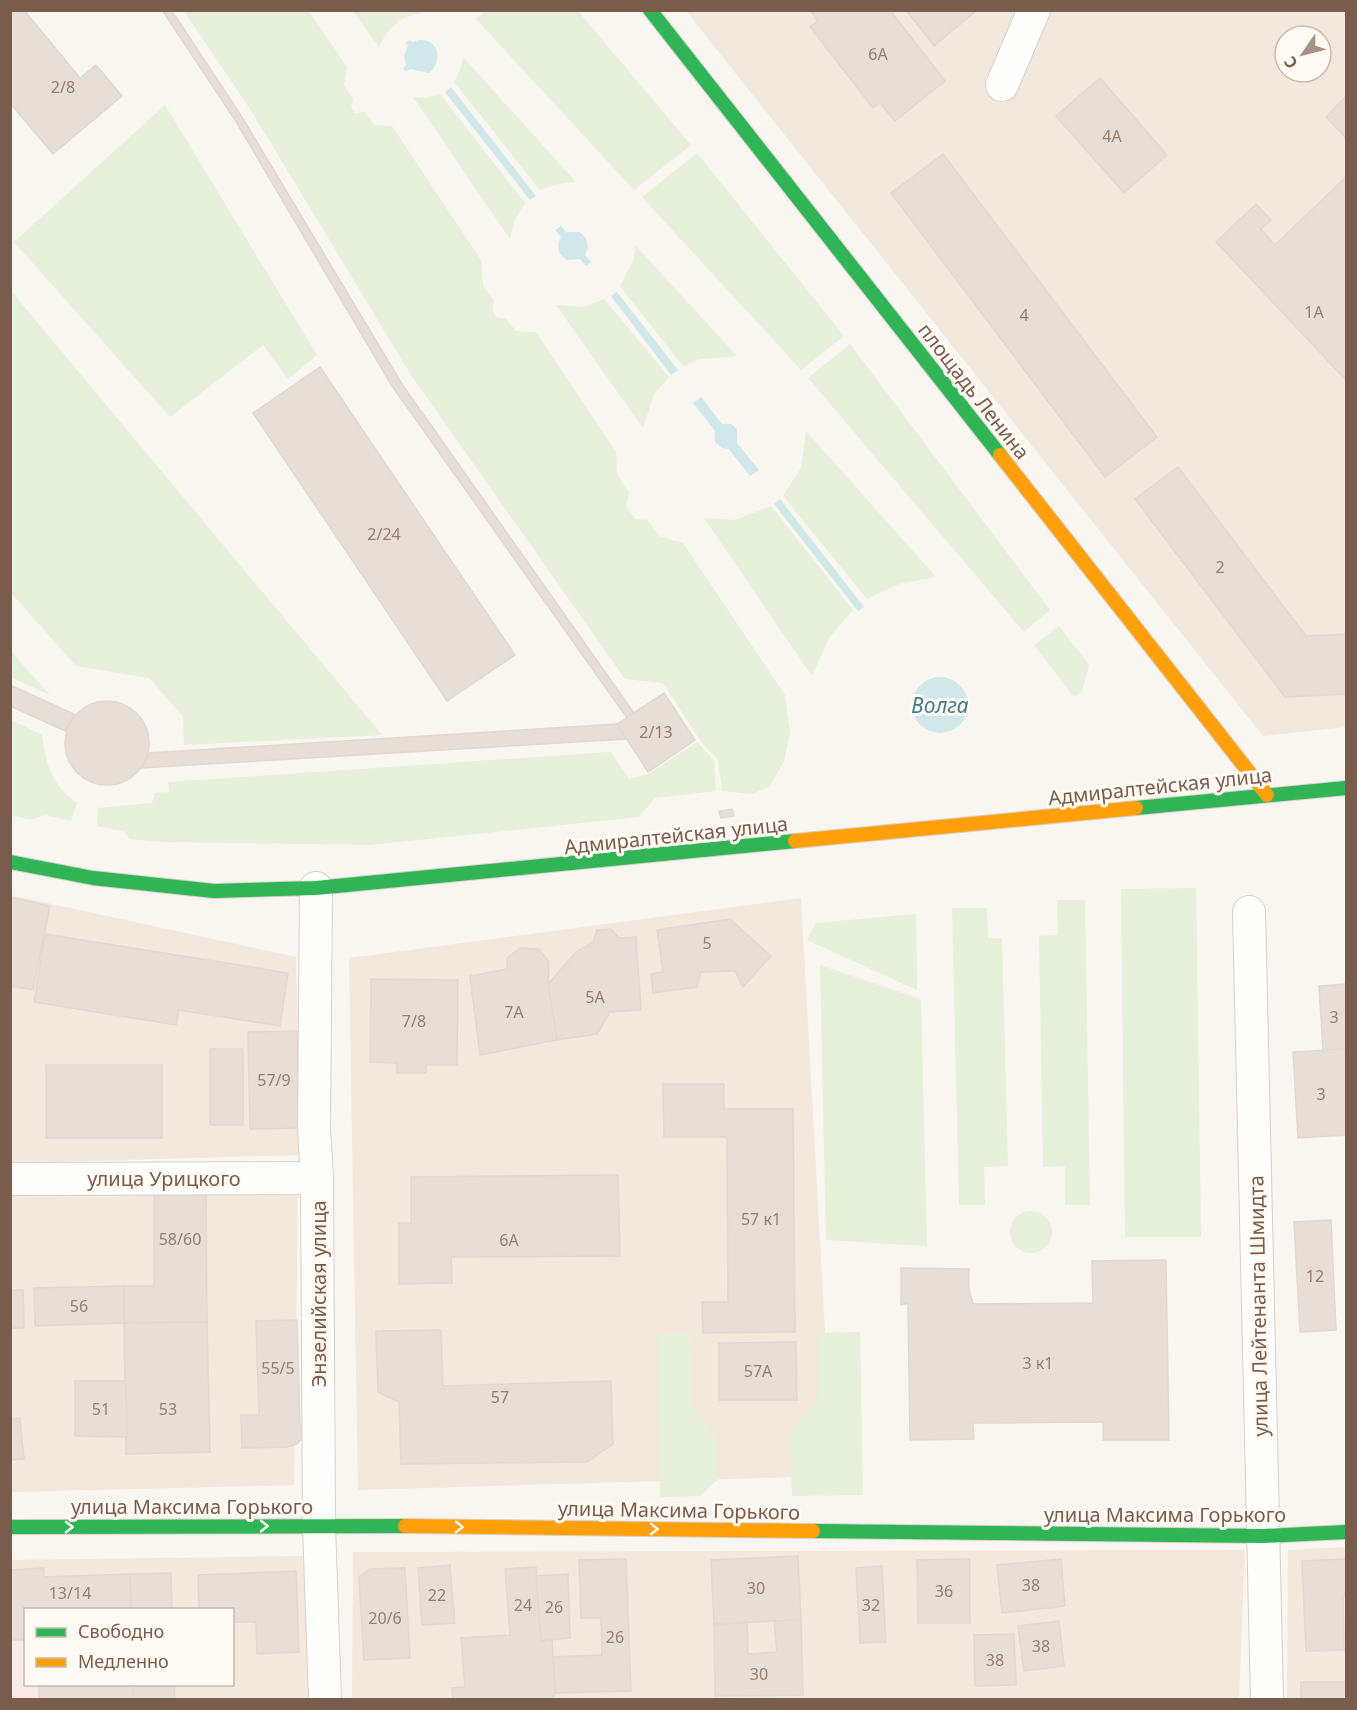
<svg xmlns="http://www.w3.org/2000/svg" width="1357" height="1710" font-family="'Noto Sans',sans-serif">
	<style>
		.residential { fill: #f2e8de; fill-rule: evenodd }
		.medical { fill: #fae9e9 }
		.green { fill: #e7f0db }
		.water { fill: #d0e8ea }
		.building { fill: #e6ded7; stroke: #e2d8d2; stroke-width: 1.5 }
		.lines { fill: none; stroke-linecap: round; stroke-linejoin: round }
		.street-casing { stroke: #d7d1cb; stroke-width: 34 }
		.fast-casing { stroke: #d9d2cb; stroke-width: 16 }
		.slow-casing { stroke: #d9d2cb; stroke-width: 16 }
		.street { stroke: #fefefd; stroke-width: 32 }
		.fast { stroke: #30b455; stroke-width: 14 }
		.slow { stroke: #ff9f0a; stroke-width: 14 }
		.oneway { stroke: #fffaf3 }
		.labels { text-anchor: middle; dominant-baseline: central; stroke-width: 6; stroke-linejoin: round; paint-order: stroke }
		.number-label { font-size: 16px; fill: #977e72 }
		.street-label { font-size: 20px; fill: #7a5c4d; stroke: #fffaf3 }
		.water-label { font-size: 21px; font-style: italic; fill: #437c86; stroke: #fffaf3 }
	</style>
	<rect width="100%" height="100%" fill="#f9f5f0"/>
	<g class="residential">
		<path d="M686,11H1346V727L1263,736ZM1285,36H1321V72H1285Z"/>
		<polygon points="10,895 296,957 300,1155 11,1163"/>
		<polygon points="801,898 833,1476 358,1490 349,958"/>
		<polygon points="298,1187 294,1485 11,1492 10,1189"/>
		<polygon points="1346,1547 1346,1699 1287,1700 1288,1550"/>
		<polygon points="1245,1550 1239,1699 352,1700 353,1552"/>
		<path d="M307,1556L312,1699H11L10,1560ZM26,1610H232V1684H26Z"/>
	</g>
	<polygon class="medical" points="44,1568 45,1577 26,1610 26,1684 133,1685 134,1699 11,1700 11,1570"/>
	<g class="green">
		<path d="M418,10L421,13C398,17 389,27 379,47L353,11Z"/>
		<polygon points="184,11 309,11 347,67 344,85 353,99 351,107 355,113 365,112 374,125 392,126 481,260 483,286 494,301 492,310 496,317 506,319 516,331 536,332 616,452 617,474 629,493 626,506 635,519 647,520 659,536 683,543 785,695 790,733 784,761 770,786 752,794 722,791 718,760 702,743 663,683 625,679 411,375 252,112"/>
		<polygon points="486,11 578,11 691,145 634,190 476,19"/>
		<polygon points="463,57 576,182 557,184 540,190 454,82 461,68"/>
		<polygon points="440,94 525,203 515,219 510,239 413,97 427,98"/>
		<polygon points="165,105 317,355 288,379 263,345 170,417 14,242"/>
		<polygon points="697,153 844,336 801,370 642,197"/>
		<polygon points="635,245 737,356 701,359 683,366 620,286 634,259"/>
		<polygon points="11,291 382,735 184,745 183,716 149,678 76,666 11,593"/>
		<polygon points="604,299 669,377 654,394 643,428 556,305 583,307"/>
		<polygon points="850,344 1050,610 1024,632 808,378"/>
		<polygon points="806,431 936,577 899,584 867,599 783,496 801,468"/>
		<polygon points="771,506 853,610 829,638 812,676 704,518 735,520"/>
		<polygon points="1059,626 1089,665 1082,691 1074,697 1034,645"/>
		<polygon points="11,652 50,695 11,677"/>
		<path d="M11,720L42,735C46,764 51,785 77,803L71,821L45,815L31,820L11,815Z"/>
		<polygon points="697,742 714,760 716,791 655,798 639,817 370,845 163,842 130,839 123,831 97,826 98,808 152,803 155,793 169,792 168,782 611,752 629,779 648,774"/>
		<polygon points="1196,888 1201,1237 1125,1237 1121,889"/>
		<polygon points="1057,900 1085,900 1090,1205 1065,1205 1065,1166 1043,1167 1039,936 1058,935"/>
		<polygon points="952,908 987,908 988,938 1002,938 1008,1166 984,1167 985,1205 959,1205"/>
		<polygon points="916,914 917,990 807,940 816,923"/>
		<polygon points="820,965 921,999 927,1246 826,1240"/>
		<circle cx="1031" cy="1232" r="21"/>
		<polygon points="860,1332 863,1495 792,1496 790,1431 819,1399 818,1333"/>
		<polygon points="658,1333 690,1333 691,1404 716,1435 717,1480 700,1496 660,1497"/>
	</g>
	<g class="water">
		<path d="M410,40L412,42C437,32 445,60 429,73L410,69L406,72L403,68L406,65L404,56L408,45L405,43Z"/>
		<polygon points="451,87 536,196 530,200 445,92"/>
		<path d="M561,226L566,232H579C588,237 590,246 585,255L591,262L586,266L580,259L567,260C558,254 556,246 561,237L555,230Z"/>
		<polygon points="617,292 678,370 671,375 611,296"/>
		<polygon points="701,397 722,424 731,424 737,429 737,443 759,470 750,476 729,449 722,448 715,442 715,431 693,403"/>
		<polygon points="780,499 864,607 858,611 774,504"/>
		<circle cx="940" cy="705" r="28"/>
	</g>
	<g class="building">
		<polygon points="10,10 24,10 80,78 96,65 122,96 53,154 10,103"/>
		<polygon points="162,10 170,10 176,17 242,117 402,384 634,713 627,718 392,386 235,120"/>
		<polygon points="810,10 890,10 945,81 895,121 880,103 873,108 810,27 818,21"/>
		<polygon points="906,10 977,10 934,46"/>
		<polygon points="1100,78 1167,155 1124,193 1056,116"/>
		<polygon points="1346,96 1346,138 1326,117"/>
		<polygon points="943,154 1157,437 1105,477 891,193"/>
		<polygon points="1346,177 1346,380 1216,242 1256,204 1271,220 1261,229 1275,245"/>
		<polygon points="320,367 515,655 447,701 253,413"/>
		<polygon points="1178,467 1306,636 1346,634 1346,694 1285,697 1135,499"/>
		<polygon points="10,685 74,714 65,731 10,706"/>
		<polygon points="664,693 695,740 648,772 617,724"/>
		<circle cx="107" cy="743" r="42"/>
		<polygon points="617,724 626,739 142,768 149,753"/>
		<polygon points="732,809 734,816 721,818 719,811"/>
		<polygon points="10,897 50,906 33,990 10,986"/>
		<polygon points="730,919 771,956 743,987 735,971 701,972 697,987 653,993 651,974 663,972 657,930"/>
		<polygon points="611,929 619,938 636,937 641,1010 610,1012 597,1034 557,1040 548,984 576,952 593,942 597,930"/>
		<polygon points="45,934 288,973 280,1026 179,1010 176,1025 34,1002"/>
		<polygon points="520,948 539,949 549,962 548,984 557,1040 480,1055 470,976 507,969 507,958"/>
		<polygon points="371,979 458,980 457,1065 426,1065 426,1073 397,1073 397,1063 370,1062"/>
		<polygon points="1346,984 1346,1049 1323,1050 1319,986"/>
		<polygon points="297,1031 299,1128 250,1129 248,1032"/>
		<rect x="210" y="1049" width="33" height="76"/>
		<polygon points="1346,1049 1346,1135 1298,1138 1293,1052"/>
		<rect x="46" y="1065" width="116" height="73"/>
		<polygon points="663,1084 724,1084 724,1109 793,1109 795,1332 703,1333 702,1302 728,1302 727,1137 664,1137"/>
		<polygon points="618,1175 620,1256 451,1257 452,1283 399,1284 399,1223 411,1223 411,1177"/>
		<polygon points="154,1192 206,1193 207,1322 124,1323 124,1286 154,1286"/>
		<polygon points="1331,1220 1336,1330 1300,1332 1294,1222"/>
		<polygon points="1166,1260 1169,1440 1103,1440 1103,1422 973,1423 974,1439 910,1440 908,1303 901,1305 901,1268 969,1269 969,1289 973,1304 1093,1303 1092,1261"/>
		<polygon points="124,1286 124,1323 35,1326 34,1288"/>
		<polygon points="10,1290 23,1290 24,1328 10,1328"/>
		<polygon points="297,1320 300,1424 305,1435 297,1444 288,1447 242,1448 241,1415 259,1415 256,1321"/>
		<polygon points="207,1322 210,1452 126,1454 124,1323"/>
		<polygon points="441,1330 443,1386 611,1381 613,1444 587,1462 401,1464 399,1402 378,1392 376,1331"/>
		<polygon points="796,1342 797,1400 719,1400 719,1343"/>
		<polygon points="75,1381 126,1381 127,1437 75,1436"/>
		<polygon points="20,1418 24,1459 10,1460 10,1419"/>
		<polygon points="798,1556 801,1620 714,1624 711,1560"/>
		<polygon points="626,1559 631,1691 555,1693 553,1657 602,1655 601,1618 581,1618 579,1560"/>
		<polygon points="970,1559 970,1623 918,1623 917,1560"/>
		<polygon points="1061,1559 1065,1606 1002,1613 997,1565"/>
		<polygon points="1346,1559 1346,1596 1343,1596 1344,1650 1306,1651 1302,1561"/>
		<polygon points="450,1565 455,1623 422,1625 418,1568"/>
		<polygon points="882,1566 886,1642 860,1643 856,1568"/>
		<polygon points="536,1567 541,1641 552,1640 555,1693 553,1700 453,1700 452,1688 465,1687 461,1638 510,1635 505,1569"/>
		<polygon points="44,1568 44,1577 130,1574 131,1610 26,1610 26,1640 10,1640 10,1570"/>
		<polygon points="405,1568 410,1658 364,1660 359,1577 370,1569"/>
		<polygon points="296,1571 299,1652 257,1654 256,1622 232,1622 232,1610 199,1610 198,1575"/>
		<polygon points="171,1573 172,1610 131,1610 130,1574"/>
		<polygon points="568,1574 570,1638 541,1641 536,1576"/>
		<polygon points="801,1620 803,1695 715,1696 714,1624 747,1623 748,1654 777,1652 774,1621"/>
		<polygon points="1059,1621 1064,1666 1024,1671 1018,1626"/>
		<polygon points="1014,1634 1016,1685 975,1686 974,1635"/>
		<rect x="1301" y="1682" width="45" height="18"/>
		<polygon points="39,1684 133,1684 134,1700 39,1700"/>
		<polygon points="133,1684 174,1684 175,1700 134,1700"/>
	</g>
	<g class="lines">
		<g class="street-casing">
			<g id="street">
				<polyline points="1002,85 1034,10"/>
				<polyline points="316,888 314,1128 317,1178 319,1525 325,1700"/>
				<polyline points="1249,912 1267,1700"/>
				<polyline points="10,1179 317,1178"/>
			</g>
		</g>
		<g class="fast-casing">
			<g id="fast">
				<polyline points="650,10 1000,455"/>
				<polyline points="1136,808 1346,788"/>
				<polyline points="10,862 93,878 214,891 316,888 795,841"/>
				<polyline points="10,1527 405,1526"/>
				<polyline points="813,1531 1263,1536 1346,1532"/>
			</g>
		</g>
		<g class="slow-casing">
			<g id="slow">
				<polyline points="1000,455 1267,795"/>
				<polyline points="795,841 1136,808"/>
				<polyline points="405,1526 813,1531"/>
			</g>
		</g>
		<use href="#street" class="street"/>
		<use href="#fast" class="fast"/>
		<use href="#slow" class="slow"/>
	</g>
	<defs><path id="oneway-chevron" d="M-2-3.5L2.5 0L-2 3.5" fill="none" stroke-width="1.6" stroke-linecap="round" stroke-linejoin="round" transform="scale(1.5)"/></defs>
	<g class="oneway">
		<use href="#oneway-chevron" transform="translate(264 1526)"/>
		<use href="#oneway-chevron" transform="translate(69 1527)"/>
		<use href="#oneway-chevron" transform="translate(459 1527) rotate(1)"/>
		<use href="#oneway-chevron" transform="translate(654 1529) rotate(1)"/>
	</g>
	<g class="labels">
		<g class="number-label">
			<text x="878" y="54">6А</text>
			<text x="63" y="87">2/8</text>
			<text x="1112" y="136">4А</text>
			<text x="1314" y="312">1А</text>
			<text x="1024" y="315">4</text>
			<text x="384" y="534">2/24</text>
			<text x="1220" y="567">2</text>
			<text x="656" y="732">2/13</text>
			<text x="707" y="943">5</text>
			<text x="595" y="997">5А</text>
			<text x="514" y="1012">7А</text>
			<text x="1334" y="1017">3</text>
			<text x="414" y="1021">7/8</text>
			<text x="274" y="1080">57/9</text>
			<text x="1321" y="1094">3</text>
			<text x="761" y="1219">57 к1</text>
			<text x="180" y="1239">58/60</text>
			<text x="509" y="1240">6А</text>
			<text x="1315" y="1276">12</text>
			<text x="79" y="1306">56</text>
			<text x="1038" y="1363">3 к1</text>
			<text x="278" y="1368">55/5</text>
			<text x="758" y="1371">57А</text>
			<text x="500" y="1397">57</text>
			<text x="101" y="1409">51</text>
			<text x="168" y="1409">53</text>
			<text x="1031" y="1585">38</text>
			<text x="756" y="1588">30</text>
			<text x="944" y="1591">36</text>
			<text x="70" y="1593">13/14</text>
			<text x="437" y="1595">22</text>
			<text x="523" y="1605">24</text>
			<text x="871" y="1605">32</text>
			<text x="554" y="1607">26</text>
			<text x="385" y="1618">20/6</text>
			<text x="615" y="1637">26</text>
			<text x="1041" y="1646">38</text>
			<text x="995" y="1660">38</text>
			<text x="759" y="1674">30</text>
		</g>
		<g class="street-label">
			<text transform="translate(974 391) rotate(52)">площадь Ленина</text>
			<text transform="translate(1160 786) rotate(-6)">Адмиралтейская улица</text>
			<text transform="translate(676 835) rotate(-6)">Адмиралтейская улица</text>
			<text x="164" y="1178">улица Урицкого</text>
			<text transform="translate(318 1294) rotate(-90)">Энзелийская улица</text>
			<text transform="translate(1258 1306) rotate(-91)">улица Лейтенанта Шмидта</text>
			<text x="192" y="1506">улица Максима Горького</text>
			<text transform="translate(679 1510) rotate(1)">улица Максима Горького</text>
			<text x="1165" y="1514">улица Максима Горького</text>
		</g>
		<g class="water-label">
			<text x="940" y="705">Волга</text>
		</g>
	</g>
	<rect width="1357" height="1710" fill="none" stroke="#7a5c4d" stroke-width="24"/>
	<rect x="24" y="1608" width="210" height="78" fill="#fffaf3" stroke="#cabbb1" stroke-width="1.5"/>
	<rect x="36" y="1628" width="30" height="9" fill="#30b455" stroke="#cabbb1" stroke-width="1.5"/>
	<text x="78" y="1638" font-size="18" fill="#7a5c4d">Свободно</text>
	<rect x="36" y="1658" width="30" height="9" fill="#ff9f0a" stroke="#cabbb1" stroke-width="1.5"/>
	<text x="78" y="1668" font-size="18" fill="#7a5c4d">Медленно</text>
	<g transform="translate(1303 54) rotate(235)"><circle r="28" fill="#fffaf3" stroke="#cabbb1" stroke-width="1.5"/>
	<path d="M0-4.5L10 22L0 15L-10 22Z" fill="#a69286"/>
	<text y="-9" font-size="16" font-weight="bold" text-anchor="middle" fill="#7a5c4d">С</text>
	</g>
</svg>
